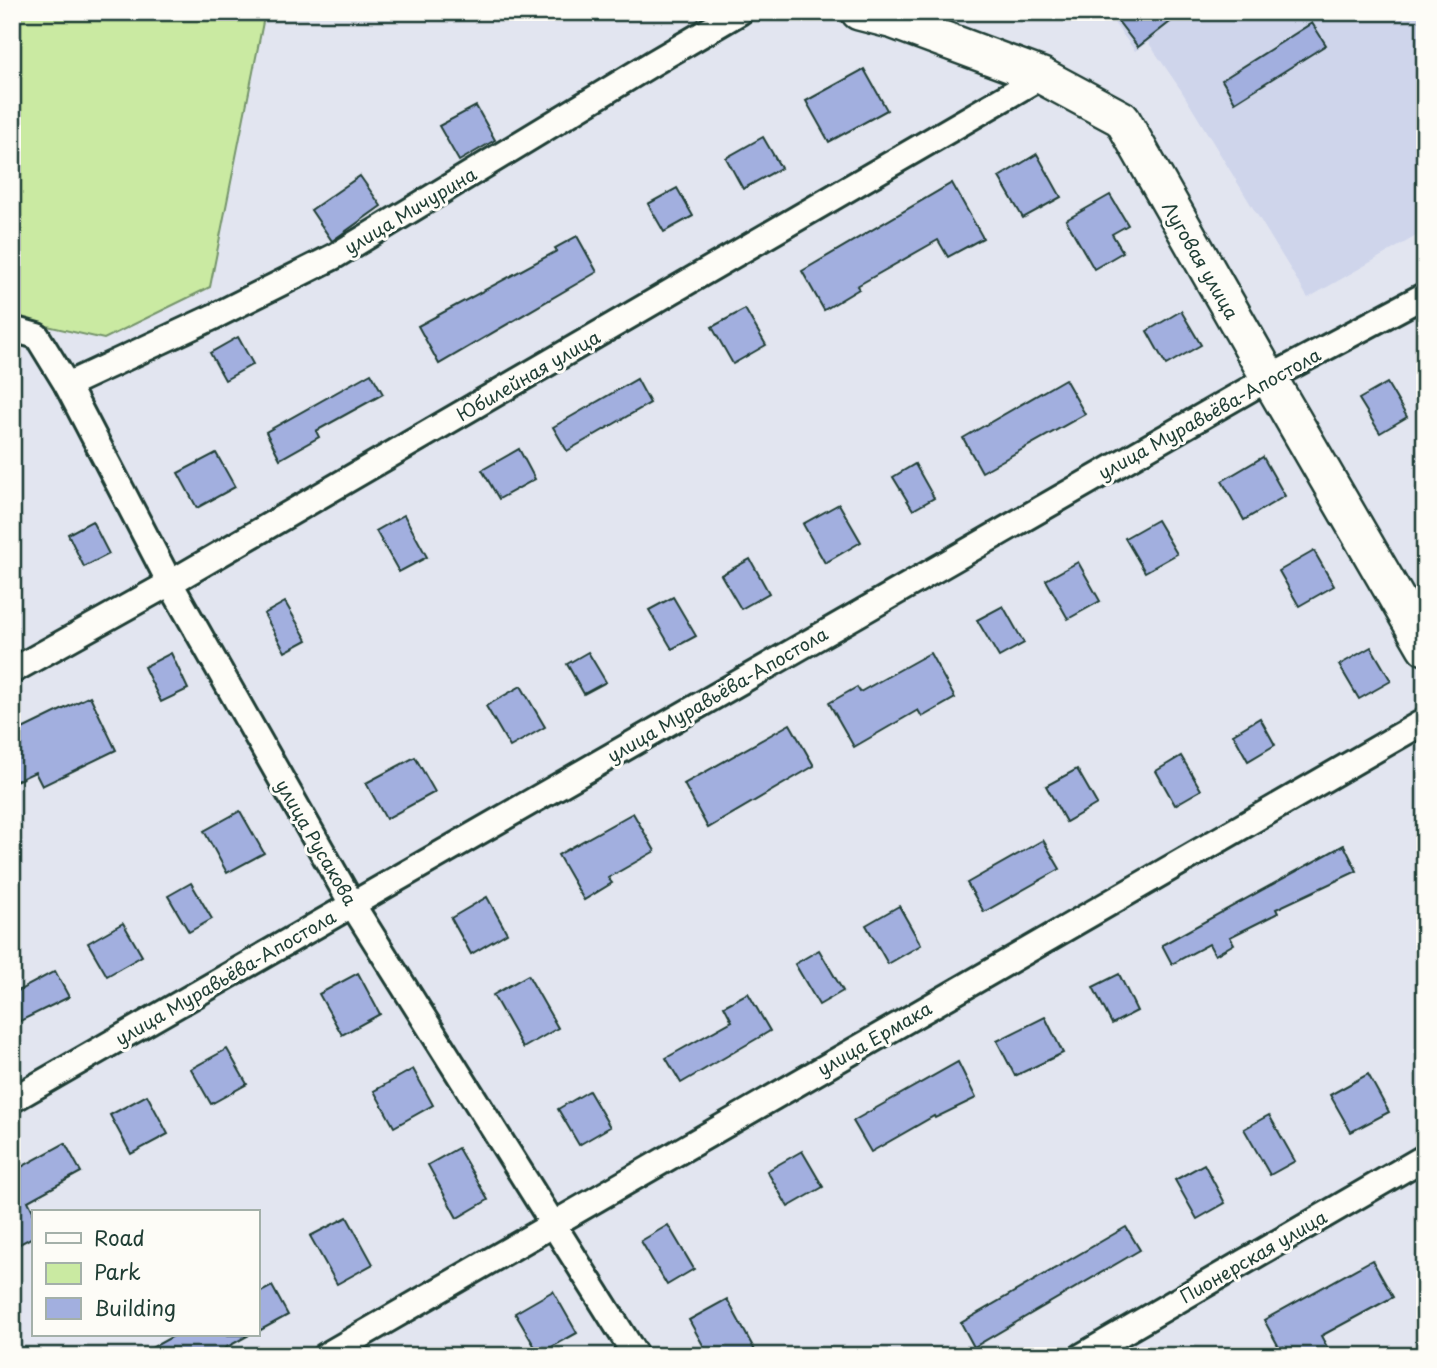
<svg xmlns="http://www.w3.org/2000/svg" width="1437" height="1368" font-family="'Playpen Sans',sans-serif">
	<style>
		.built { fill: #cfd5eb }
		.green { fill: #caeaa2; stroke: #74946b; stroke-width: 2 }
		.building { fill: #a2afdf; stroke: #1f3d34; stroke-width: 2 }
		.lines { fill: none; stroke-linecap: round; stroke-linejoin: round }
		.street-casing { stroke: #1f3d34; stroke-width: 30 }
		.secondary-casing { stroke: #1f3d34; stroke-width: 40 }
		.street { stroke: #fdfcf7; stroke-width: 24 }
		.secondary { stroke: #fdfcf7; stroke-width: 35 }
		.labels { text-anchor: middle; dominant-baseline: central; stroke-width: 6; stroke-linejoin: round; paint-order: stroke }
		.street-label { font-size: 18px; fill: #1f3d34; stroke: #fdfcf7 }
	</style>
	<rect width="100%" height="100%" fill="#e2e5f0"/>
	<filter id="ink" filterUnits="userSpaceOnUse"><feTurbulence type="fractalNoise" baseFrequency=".0143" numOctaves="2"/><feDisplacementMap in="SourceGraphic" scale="14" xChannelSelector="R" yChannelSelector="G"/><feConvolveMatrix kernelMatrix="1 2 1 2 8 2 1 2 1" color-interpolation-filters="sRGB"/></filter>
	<g filter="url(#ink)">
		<polygon class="built" points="1106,12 1425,12 1425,231 1308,298 1181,90 1148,42 1135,51"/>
		<polygon class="green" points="12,12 265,12 210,287 104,339 12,318"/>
		<g class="building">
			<polygon points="1111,12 1183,12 1138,47"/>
			<polygon points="1312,23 1326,45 1235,102 1222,80"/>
			<polygon points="864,69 887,110 829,142 806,101"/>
			<polygon points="476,106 495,140 459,161 439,126"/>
			<polygon points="763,137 781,168 743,189 726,158"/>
			<polygon points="1037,154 1061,197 1023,218 999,177"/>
			<polygon points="360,176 381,206 332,241 311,210"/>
			<polygon points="952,183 983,238 948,257 938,240 857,286 859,289 824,310 802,271"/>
			<polygon points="677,188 693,216 664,232 648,204"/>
			<polygon points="1110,195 1128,225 1112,234 1123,252 1094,269 1066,220"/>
			<polygon points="577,236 597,272 439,364 418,326 557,251 555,248"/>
			<polygon points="745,309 766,345 733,364 712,327"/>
			<polygon points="1181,311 1201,345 1166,365 1147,331"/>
			<polygon points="238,337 253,364 225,380 210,353"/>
			<polygon points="371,373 383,394 316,431 319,437 280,459 266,432"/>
			<polygon points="637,379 650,403 567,451 553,427"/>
			<polygon points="1065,379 1085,414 982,472 963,438"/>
			<polygon points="1387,383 1407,417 1380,433 1359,399"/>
			<polygon points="519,449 535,479 499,499 482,470"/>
			<polygon points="216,453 235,487 197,508 178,473"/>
			<polygon points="1263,457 1285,496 1244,520 1222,481"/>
			<polygon points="915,464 934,498 913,510 893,477"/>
			<polygon points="839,504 861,542 825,563 803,524"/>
			<polygon points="404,515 427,557 399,572 376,531"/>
			<polygon points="1157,520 1177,554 1145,572 1125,538"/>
			<polygon points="92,521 109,554 84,567 68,534"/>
			<polygon points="1314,551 1334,586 1299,606 1279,571"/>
			<polygon points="750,559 769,593 741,609 721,575"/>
			<polygon points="1078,562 1100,601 1068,619 1046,580"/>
			<polygon points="673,597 696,636 672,649 649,610"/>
			<polygon points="285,602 307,640 285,652 264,614"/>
			<polygon points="1003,606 1024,643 999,657 977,620"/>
			<polygon points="1371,647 1391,681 1359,699 1339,665"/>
			<polygon points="588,652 606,682 584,694 567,664"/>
			<polygon points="171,653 188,689 161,702 144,667"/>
			<polygon points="930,653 955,698 922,717 918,710 854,747 829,703 857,687 860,692"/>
			<polygon points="521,686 545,727 510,747 486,706"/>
			<polygon points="90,696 116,750 42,786 35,772 12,783 12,734"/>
			<polygon points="1260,718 1275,745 1248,761 1233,734"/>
			<polygon points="790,724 814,766 708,828 684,784"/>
			<polygon points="1181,756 1201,790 1175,805 1156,771"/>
			<polygon points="415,757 435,792 386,819 366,783"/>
			<polygon points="1077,769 1097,804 1066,822 1046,786"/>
			<polygon points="240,811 264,853 227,873 204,831"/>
			<polygon points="633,813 655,851 608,878 612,883 584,900 558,855"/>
			<polygon points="1043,840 1060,869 984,912 967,883"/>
			<polygon points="1344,845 1357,871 1276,909 1278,913 1230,937 1234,944 1215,955 1209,944 1172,964 1162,945"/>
			<polygon points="191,883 212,919 189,932 168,896"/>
			<polygon points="487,897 507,933 471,954 451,918"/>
			<polygon points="899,906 921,945 888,964 866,925"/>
			<polygon points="123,923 142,956 107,976 88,943"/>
			<polygon points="819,950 843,991 819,1005 795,964"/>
			<polygon points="55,971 69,997 12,1025 12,994"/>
			<polygon points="358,973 380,1014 342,1035 319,994"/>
			<polygon points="1119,974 1137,1011 1112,1024 1093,987"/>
			<polygon points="528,975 558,1028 523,1048 493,995"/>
			<polygon points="748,993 770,1031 681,1083 666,1058 732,1021 724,1006"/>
			<polygon points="1045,1017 1063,1053 1015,1076 997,1041"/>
			<polygon points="227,1049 247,1084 211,1104 191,1069"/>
			<polygon points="958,1062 976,1098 935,1118 934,1116 871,1152 853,1121"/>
			<polygon points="413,1069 433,1105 394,1127 374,1091"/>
			<polygon points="1368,1074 1389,1112 1351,1132 1330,1095"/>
			<polygon points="589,1091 610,1127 579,1145 558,1109"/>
			<polygon points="147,1095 168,1134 131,1154 110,1115"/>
			<polygon points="1269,1115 1295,1161 1270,1175 1244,1129"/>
			<polygon points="65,1143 81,1172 28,1201 33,1211 33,1237 12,1248 12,1172"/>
			<polygon points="458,1148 488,1200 457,1218 428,1165"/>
			<polygon points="802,1151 823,1187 788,1207 767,1171"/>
			<polygon points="1204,1164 1225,1203 1197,1219 1175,1180"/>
			<polygon points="347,1217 373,1264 337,1284 310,1236"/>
			<polygon points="668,1225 694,1269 667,1285 641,1241"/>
			<polygon points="1126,1227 1140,1250 974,1347 961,1323"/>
			<polygon points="1372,1260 1393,1297 1321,1336 1332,1356 1287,1356 1283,1347 1280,1349 1264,1320"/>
			<polygon points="272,1286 288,1315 257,1332 257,1294"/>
			<polygon points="553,1291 577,1333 539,1354 515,1313"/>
			<polygon points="727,1299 758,1356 709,1356 689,1320"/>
			<polygon points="175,1335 249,1335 211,1356 137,1356"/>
		</g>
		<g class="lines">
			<g class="street-casing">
				<g id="street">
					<polyline points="12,329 37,336 67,385 170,583 352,904 636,1356"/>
					<polyline points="67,385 213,317 335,256 653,63 740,12"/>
					<polyline points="12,671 170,583 1042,76"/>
					<polyline points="12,1100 1269,378 1425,295"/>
					<polyline points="325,1356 1425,721"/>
					<polyline points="1082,1356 1425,1157"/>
				</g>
			</g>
			<g class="secondary-casing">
				<polyline id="secondary" points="859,12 894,21 1042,76 1122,119 1269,378 1425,647"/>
			</g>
			<use href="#street" class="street"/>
			<use href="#secondary" class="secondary"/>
		</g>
	</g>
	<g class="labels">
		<g class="street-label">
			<text transform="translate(410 210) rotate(-31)">улица Мичурина</text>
			<text transform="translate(1201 260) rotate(60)">Луговая улица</text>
			<text transform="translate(528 375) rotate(-30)">Юбилейная улица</text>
			<text transform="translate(1209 413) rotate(-29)">улица Муравьёва-Апостола</text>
			<text transform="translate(717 694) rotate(-30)">улица Муравьёва-Апостола</text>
			<text transform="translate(317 842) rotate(60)">улица Русакова</text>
			<text transform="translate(225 977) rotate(-30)">улица Муравьёва-Апостола</text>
			<text transform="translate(874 1038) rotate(-30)">улица Ермака</text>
			<text transform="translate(1253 1256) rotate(-30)">Пионерская улица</text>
		</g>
	</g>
	<rect width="1437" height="1368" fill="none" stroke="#fdfcf7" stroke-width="42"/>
	<rect x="21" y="21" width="1395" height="1326" fill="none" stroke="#1f3d34" stroke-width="2.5" filter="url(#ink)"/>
	<rect x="32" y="1210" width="228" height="126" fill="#fdfcf7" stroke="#a4b0a9" stroke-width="2"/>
	<rect x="46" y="1233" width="35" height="10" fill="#fdfcf7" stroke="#a4b0a9" stroke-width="2"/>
	<text x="94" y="1246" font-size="21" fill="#1f3d34">Road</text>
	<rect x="46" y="1263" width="35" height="21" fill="#caeaa2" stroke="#a4b0a9" stroke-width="2"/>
	<text x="94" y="1280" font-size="21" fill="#1f3d34">Park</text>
	<rect x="46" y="1298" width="35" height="21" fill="#a2afdf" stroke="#a4b0a9" stroke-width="2"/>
	<text x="94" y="1316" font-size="21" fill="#1f3d34">Building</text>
</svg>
